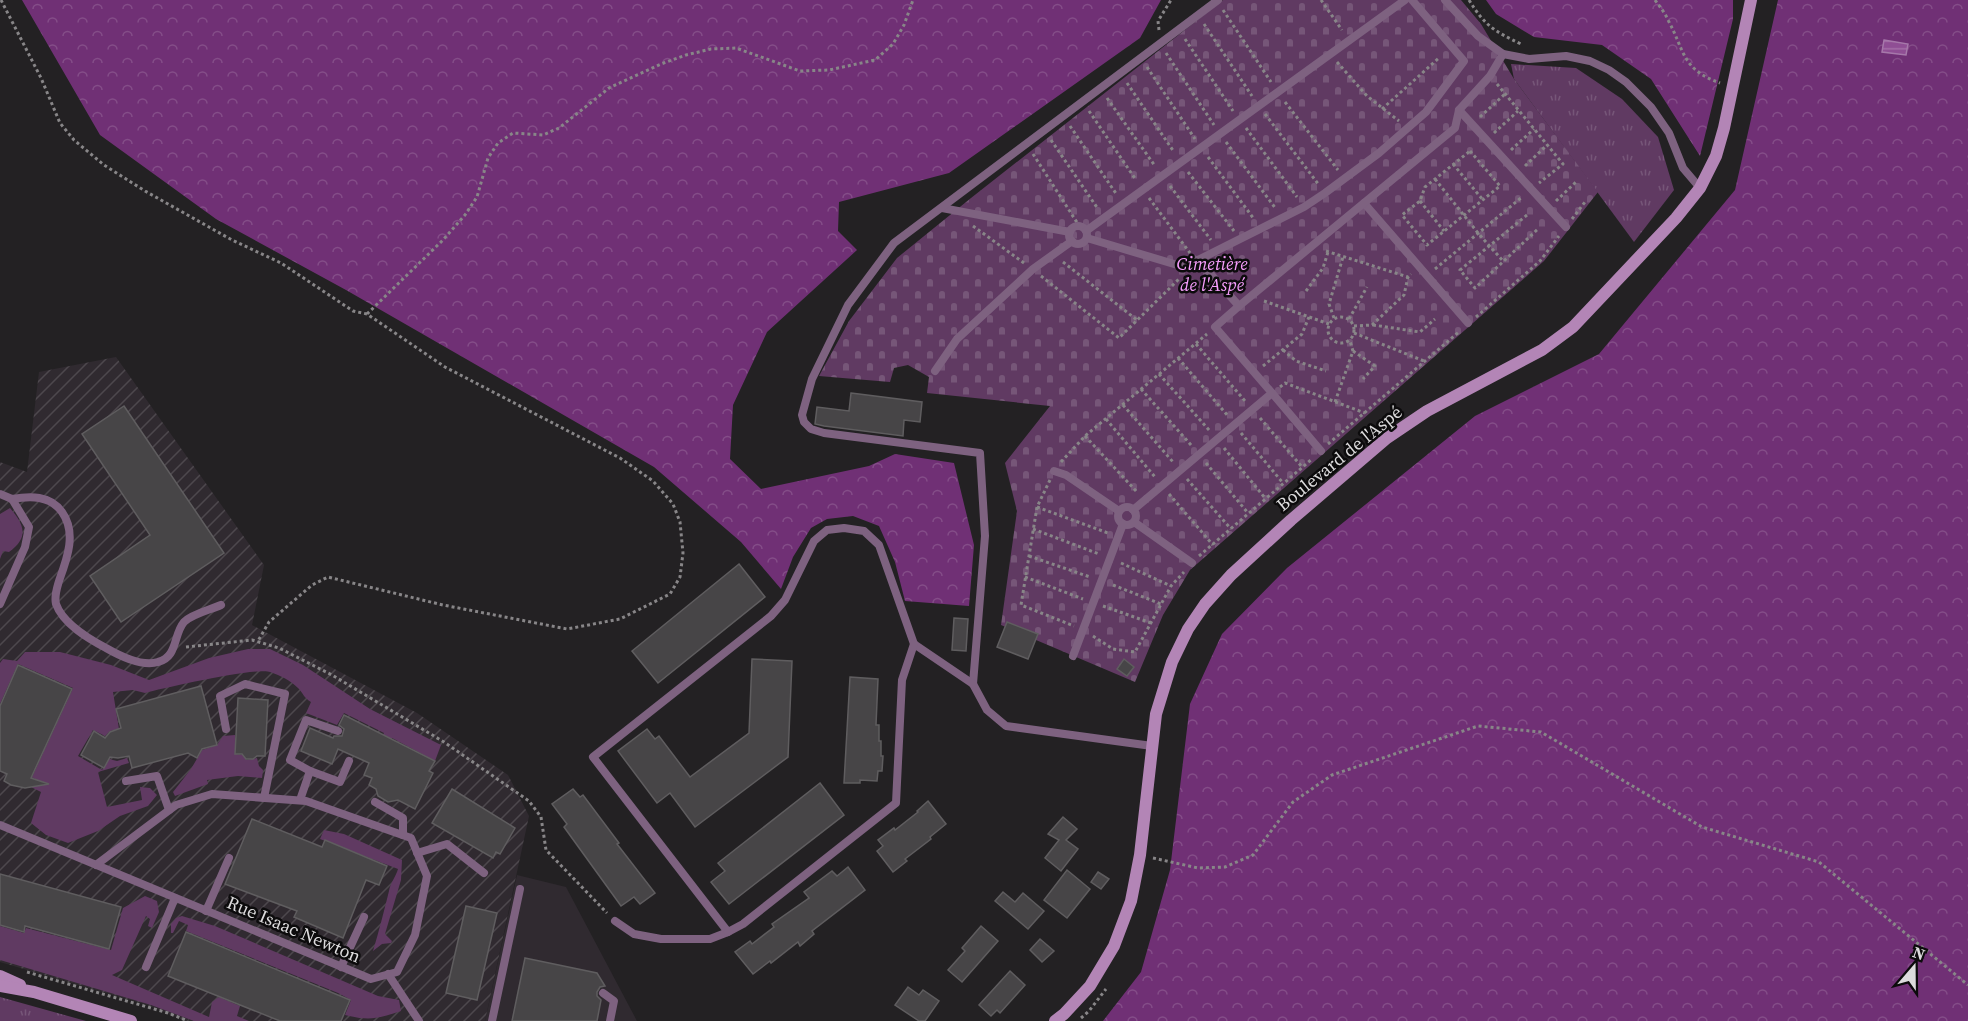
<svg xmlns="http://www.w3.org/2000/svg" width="1968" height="1021" font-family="'Source Serif 4',serif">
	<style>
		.built { fill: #302a30 }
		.industrial { fill: url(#industrial-furrows) }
		.grass { fill: url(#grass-tufts) }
		.forest { fill: url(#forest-crowns) }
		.cemetery { fill: url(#cemetery-stones) }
		.garden { fill: #603a62 }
		.water { fill: url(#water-rules); stroke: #a678aa; stroke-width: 1.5 }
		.building { fill: #474547; stroke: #5f5d5f; stroke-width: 1.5 }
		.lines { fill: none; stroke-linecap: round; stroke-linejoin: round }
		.path { stroke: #888688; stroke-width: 3; stroke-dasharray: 3 3; stroke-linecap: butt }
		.service { stroke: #7e6280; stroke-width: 8 }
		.secondary { stroke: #b385b6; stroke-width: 12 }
		.labels { text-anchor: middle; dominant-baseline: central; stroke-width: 5; stroke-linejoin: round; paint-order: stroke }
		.park-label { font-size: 18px; font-style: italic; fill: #f59dfb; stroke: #0c0b0c }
		.street-label { font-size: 18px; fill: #dcdbdc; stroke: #0c0b0c }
	</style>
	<defs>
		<pattern id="industrial-furrows" width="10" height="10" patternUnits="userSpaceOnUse" patternTransform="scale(1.5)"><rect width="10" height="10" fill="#302a30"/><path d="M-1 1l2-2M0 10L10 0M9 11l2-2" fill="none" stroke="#4d484d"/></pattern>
		<pattern id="grass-tufts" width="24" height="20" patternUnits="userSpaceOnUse" patternTransform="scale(1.5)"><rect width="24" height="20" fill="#603a62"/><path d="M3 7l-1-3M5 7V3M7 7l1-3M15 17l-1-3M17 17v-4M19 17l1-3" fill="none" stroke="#765678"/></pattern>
		<pattern id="forest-crowns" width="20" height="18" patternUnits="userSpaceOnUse" patternTransform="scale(1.5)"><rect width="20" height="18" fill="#703075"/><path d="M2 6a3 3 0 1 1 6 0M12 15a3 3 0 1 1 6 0" fill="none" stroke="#844d88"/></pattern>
		<pattern id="cemetery-stones" width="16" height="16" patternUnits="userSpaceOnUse" patternTransform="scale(1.5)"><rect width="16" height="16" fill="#603a62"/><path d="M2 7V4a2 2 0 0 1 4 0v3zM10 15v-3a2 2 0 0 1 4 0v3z" fill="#765678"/></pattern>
		<pattern id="water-rules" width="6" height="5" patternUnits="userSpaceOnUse" patternTransform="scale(1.5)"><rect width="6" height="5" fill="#8f4e94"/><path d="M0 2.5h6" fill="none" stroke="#a36fa7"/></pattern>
	</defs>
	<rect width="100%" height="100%" fill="#232123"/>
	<polygon class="built" points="517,875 566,887 637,1021 485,1021"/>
	<polygon class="industrial" points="116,357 264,565 252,625 417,713 508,775 529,816 485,1021 186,1021 147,1005 0,962 0,462 27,472 39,372"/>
	<g class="grass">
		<polygon points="1511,64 1576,68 1622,99 1658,137 1674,190 1634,242 1514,79"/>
		<polygon points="0,997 86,1021 0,1021"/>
	</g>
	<g class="forest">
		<polygon points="22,0 1161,0 1140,38 949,173 839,202 838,231 857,250 767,332 733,405 730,459 761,489 869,466 895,454 954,463 974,545 969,606 905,601 895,562 879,526 853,516 827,519 811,528 793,557 781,589 741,542 654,467 346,290 216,219 100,135"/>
		<polygon points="1486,0 1733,0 1733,19 1700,156 1651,79 1602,45 1534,37 1496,14"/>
		<polygon points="1778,0 1968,0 1968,1021 1103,1021 1141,972 1170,870 1190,704 1222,634 1287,568 1475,416 1599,354 1735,190"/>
	</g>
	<polygon class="cemetery" points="1223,0 1461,0 1481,24 1514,79 1598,192 1544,261 1190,570 1163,615 1135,682 1001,625 1017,511 1005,463 1050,406 927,393 929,377 908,365 894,368 890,382 819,376 849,321 897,258 971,198"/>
	<g class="garden">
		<path d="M10,508C25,525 29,538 9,552L3,551L0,559V514Z"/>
		<path d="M248,649H270L303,665L370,709L441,745L435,761L392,738L381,759L372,754L384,733L344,713L337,725L306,713L311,702C304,698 303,693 298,688C290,680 281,676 270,672C258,667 164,688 145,693L133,690L113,692L119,729L110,731L105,736L93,730L78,756L102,770L109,759L117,761L127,758L129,763L98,772L107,807L142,800L140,787L150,788L157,795L148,806L120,816L98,831L68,843L46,835L31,823L41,792L31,787L35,779L32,777L73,688L18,664L0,704V663L3,659L17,661L25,652H60L111,665L149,680L209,658Z"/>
		<polygon points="235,735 235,754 244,755 246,760 257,758 259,766 263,770 262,778 238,776 207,780 208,784 175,796 173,792 191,769 202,750 217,745 223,736"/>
		<path d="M324,830L344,834L402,860L401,880L385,934L392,941L391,943L382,944L373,951C379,931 384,911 389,891C390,884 396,876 398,869L320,839Z"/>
		<polygon points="145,896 157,901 159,912 152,928 148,926 150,919 146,916 122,970 112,975 209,1017 212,1002 219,997 240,1006 237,1016 249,1021 194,1021 151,1005 0,960 0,926 24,933 26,928 111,950 123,908"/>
		<path d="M182,916L215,926L378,996L399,1000L401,1011C377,1019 369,1021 345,1015L351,1000L338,993L186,931L188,925L179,921L173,933H171V924L176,918Z"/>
	</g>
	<polygon class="water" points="1884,40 1908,44 1906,55 1882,52"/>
	<g class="building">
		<polygon points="851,393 922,402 920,422 904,420 903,436 824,426 815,424 817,407 849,411"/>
		<polygon points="124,406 224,553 121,622 90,576 150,535 82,434"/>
		<polygon points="739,564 765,597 658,683 632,651"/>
		<polygon points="954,618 968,619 966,651 952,650"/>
		<polygon points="1007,622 1038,634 1028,659 997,647"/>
		<polygon points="752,659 792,661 788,757 695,827 670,793 657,803 618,751 647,729 655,739 659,736 690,777 749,733"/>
		<polygon points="1124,659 1134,667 1127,676 1117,669"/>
		<polygon points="18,665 72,689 31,778 49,784 25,788 11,785 4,781 7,774 0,771 0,706"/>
		<polygon points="850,677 878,679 876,725 879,725 879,741 881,741 881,756 883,756 882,771 878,771 877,781 860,780 860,783 844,783"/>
		<polygon points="201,686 217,745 202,749 197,758 188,753 132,768 129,756 118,758 110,757 104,768 81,755 94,731 105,738 110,732 121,728 116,709"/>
		<polygon points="238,698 268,700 265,756 257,756 253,759 246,759 242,754 235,754"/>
		<polygon points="344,715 435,761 429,771 433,773 415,809 398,800 388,802 378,796 376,789 369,785 372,778 364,775 369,763 338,749 332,764 301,751 310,728 333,738 334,736 342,736 344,729 339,725"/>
		<polygon points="820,783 844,815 729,904 711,882 725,871 718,863"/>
		<polygon points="452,789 515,828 500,854 496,852 493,858 432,823"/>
		<polygon points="573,789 580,797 583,795 619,843 617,844 655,893 640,904 634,897 621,906 564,827 567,824 552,804"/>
		<polygon points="928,801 946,824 930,837 931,839 905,859 907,861 893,872 877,851 883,846 878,840 894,828 895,830 918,812 917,811"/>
		<polygon points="1063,817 1077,829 1066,840 1078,849 1061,871 1045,858 1059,840 1048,834"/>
		<polygon points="252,819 322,847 325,840 387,866 379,885 366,880 343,938 294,917 297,911 225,884"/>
		<polygon points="848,867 865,890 812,931 814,934 800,946 798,942 771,963 770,961 753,974 735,952 750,941 752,944 774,927 772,924 809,898 804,892 832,871 837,876"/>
		<polygon points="1067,870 1090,889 1067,918 1044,900"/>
		<polygon points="1098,872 1109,879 1101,889 1091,882"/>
		<polygon points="0,874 121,907 109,949 25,926 24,932 0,925"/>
		<polygon points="1003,892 1015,902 1023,893 1044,911 1028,929 995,901"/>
		<polygon points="466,906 497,913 477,1000 446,993"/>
		<polygon points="981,926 998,941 962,982 948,970 965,951 962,948"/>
		<polygon points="186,932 350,1000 341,1021 280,1021 168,976"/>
		<polygon points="1040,939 1054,951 1042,962 1030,950"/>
		<polygon points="525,958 597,973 605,986 600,987 597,992 597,996 601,1000 597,1021 512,1021"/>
		<polygon points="1010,971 1025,985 1000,1013 997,1010 991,1016 979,1005"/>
		<polygon points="908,987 919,995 923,990 939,1001 925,1021 919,1021 895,1005"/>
	</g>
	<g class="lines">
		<g class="path">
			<polyline points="1,0 41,78 60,123 74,140 104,165 145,191 232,240 281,263 353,311 367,314 445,367 620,458 653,481 673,504 680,522 683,553 680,577 670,594 620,619 567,629 443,605 328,577 312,585 269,622 258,641"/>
			<polyline points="1321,0 1342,30"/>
			<path d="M1469,0C1485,26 1494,31 1521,44"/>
			<path d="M1655,0C1660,7 1665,13 1668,20C1685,51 1681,69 1720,83"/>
			<polyline points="1223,10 1271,82"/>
			<polyline points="1204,24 1252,96"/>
			<polyline points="1159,30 1158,21 1171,0"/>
			<polyline points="1185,39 1233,111"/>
			<polyline points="1166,53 1214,125"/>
			<polyline points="1337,62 1367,96 1399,121"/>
			<polyline points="1147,67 1195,139"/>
			<polyline points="1127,83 1174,152"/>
			<polyline points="1497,84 1563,164 1539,183"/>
			<polyline points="1107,98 1155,166"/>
			<polyline points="1285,102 1338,170"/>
			<polyline points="1382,109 1439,58"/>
			<polyline points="1089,111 1136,180"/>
			<polyline points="1265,114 1319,185"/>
			<polyline points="1480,117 1505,94"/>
			<polyline points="1070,126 1117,195"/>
			<polyline points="1246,128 1297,197"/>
			<polyline points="1494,133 1518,111"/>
			<polyline points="1051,140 1098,209"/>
			<polyline points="1226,142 1276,209"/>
			<polyline points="1511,150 1534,129"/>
			<polygon points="1470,151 1500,186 1427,245 1402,215 1420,201 1425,187"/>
			<polyline points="1033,154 1078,224"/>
			<polyline points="1208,157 1254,219"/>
			<polyline points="1453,164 1483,200"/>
			<polyline points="1525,166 1547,145"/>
			<polyline points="1188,172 1234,231"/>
			<polyline points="1435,179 1478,233 1503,261"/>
			<polyline points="1170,186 1211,240"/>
			<polyline points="1149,198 1190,253"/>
			<polyline points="1420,201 1444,231"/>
			<polyline points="1556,201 1576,182"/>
			<polyline points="1527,215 1460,270 1475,288 1539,228"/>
			<polyline points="1572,219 1585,202"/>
			<polyline points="973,226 1024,263"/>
			<polyline points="1326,251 1408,277 1411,274"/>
			<polyline points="1063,262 1137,320"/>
			<polyline points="1435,269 1522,197"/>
			<polyline points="1041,276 1119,338 1180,278"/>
			<polyline points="1306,291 1323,268 1328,252"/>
			<polyline points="1264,301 1329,324"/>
			<polyline points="367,314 443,240 465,215 477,197 488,158 498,143 513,133 543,135 559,128 609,88 661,64 686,55 711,49 736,48 800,71 829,70 875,60 893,44 904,25 913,0"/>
			<polyline points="1476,317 1540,261 1559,236"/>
			<circle cx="1341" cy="330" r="13"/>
			<polyline points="1334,318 1329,304 1343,257"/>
			<polyline points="1349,319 1367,287"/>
			<polyline points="1373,325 1420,332 1435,319"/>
			<polyline points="1354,326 1372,325 1404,295 1408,277"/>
			<polyline points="1354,333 1424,361"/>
			<polyline points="1196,344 1245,401"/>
			<polyline points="1283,350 1296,361 1326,371"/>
			<polyline points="1353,351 1375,366 1363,379"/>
			<polyline points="1178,358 1228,416"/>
			<polyline points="1263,366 1302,334 1309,317"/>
			<polyline points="1159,374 1210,431"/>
			<polyline points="1280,387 1285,383 1365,413"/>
			<polyline points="1141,389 1192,446"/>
			<polyline points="1335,402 1353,351 1350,341"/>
			<polyline points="1123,405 1173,462"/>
			<polyline points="1260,418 1302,467"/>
			<polyline points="1106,419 1155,477"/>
			<polyline points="1241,433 1283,483"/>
			<polyline points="1085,436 1137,492"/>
			<polyline points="1328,444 1460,331"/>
			<polyline points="1224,448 1265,498"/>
			<polyline points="1061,462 1085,436 1207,334"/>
			<polyline points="1206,463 1248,513"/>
			<polyline points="1187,479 1231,529"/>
			<polyline points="1050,480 1037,507 1021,605 1074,626"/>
			<polyline points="1169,494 1213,545"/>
			<polyline points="1037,507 1108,533"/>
			<polyline points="1033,529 1099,554"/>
			<polyline points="1029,556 1090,577"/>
			<polyline points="1199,556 1312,459"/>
			<polyline points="1121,563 1171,586"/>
			<polyline points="1025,577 1083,599"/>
			<polyline points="1113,585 1161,604"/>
			<polyline points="1103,606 1151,623"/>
			<polyline points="1093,636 1113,649 1135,652 1171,586 1184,572"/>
			<polyline points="186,647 252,640 279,648 332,675 444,742 529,801 541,817 546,850 607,913"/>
			<polyline points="1153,858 1198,868 1225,867 1253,855 1293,802 1332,775 1478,726 1541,732 1702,827 1819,862 1968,985"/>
			<polyline points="27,972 168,1013 188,1021"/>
			<polyline points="1081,1018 1089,1011 1106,989"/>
		</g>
		<g class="service">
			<polyline points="1445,0 1478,36 1503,54 1529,59 1566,56 1590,61 1609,70 1626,82 1651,107 1669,133 1683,168 1700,188"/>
			<polyline points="1459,110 1566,227"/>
			<polyline points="1364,203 1468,323"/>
			<polyline points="942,208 1070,232"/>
			<circle cx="1078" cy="235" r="9"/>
			<polyline points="1086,231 1405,0"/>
			<polyline points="1087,238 1184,267 1304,207 1325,193 1379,153 1426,112 1464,61 1412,0"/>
			<polyline points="1239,306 1455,128 1459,110 1490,76 1503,54"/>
			<polyline points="935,371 957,339 1033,269 1072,241"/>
			<polyline points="1272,393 1321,451"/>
			<polyline points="1054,471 1066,475 1119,511"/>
			<polyline points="0,494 12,499 29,527 25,547 0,604"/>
			<path d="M12,499C30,496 50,495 62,512C77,533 67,559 59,581C57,588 54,596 56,604C63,624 89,639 106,648C120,656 143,667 158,662C178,657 173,635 184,622C192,614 210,610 221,605"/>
			<circle cx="1127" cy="516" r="9"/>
			<polyline points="1133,510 1272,393 1215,327 1239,306 1198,260"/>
			<polyline points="1134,522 1192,563"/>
			<polyline points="1073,656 1123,524"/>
			<polyline points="226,729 220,696 245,684 285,694 264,798"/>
			<polyline points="1152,746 1006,726 987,710 973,684 985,536 980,453 824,433 811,429 804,422 802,415 812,379 848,305 894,243 1218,0"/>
			<polyline points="310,771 290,760 306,720 338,731"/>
			<polyline points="126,781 157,776 169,810"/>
			<polyline points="300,800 310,771 340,782 349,761"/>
			<polyline points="375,802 403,818 403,835"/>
			<polyline points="0,825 371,979 397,972 415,935 427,876 411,838 306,801 212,794 176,805 96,865"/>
			<polyline points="417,853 447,844 484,873"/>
			<polyline points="206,911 229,858"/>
			<polyline points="615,921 634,934 661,939 710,939 728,932 593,757 771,616 785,600 814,541 827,530 844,528 864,531 879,545 914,644 973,684"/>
			<polyline points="728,932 743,924 896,803 902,680 914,644"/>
			<polyline points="146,967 175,898"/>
			<polyline points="341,967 364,917"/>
			<polyline points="388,974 419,1021"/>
			<polyline points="603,993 614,1001 610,1021"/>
			<polyline points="492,1021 520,889"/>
		</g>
		<g class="secondary">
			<polyline points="0,976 20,985"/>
			<polyline points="0,986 34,992 131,1021"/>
			<polyline points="1055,1021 1064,1014 1090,986 1114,946 1131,901 1140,855 1156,714 1172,662 1188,629 1205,604 1231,575 1291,520 1387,438 1427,411 1542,350 1573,327 1676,218 1700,188 1716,156 1724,128 1751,0"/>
		</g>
	</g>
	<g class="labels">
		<g class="park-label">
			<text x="1212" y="263">Cimetière<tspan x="1212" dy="21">de l'Aspé</tspan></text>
		</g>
		<g class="street-label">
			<text transform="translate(1339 458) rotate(-39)">Boulevard de l'Aspé</text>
			<text transform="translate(294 929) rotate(23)">Rue Isaac Newton</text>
		</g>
	</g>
	<g transform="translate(1914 967) rotate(20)" stroke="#0c0b0c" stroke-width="4.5" paint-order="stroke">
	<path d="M0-4.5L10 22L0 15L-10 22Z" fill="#dcdbdc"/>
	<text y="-9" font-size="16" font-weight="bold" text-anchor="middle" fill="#dcdbdc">N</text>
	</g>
</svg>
